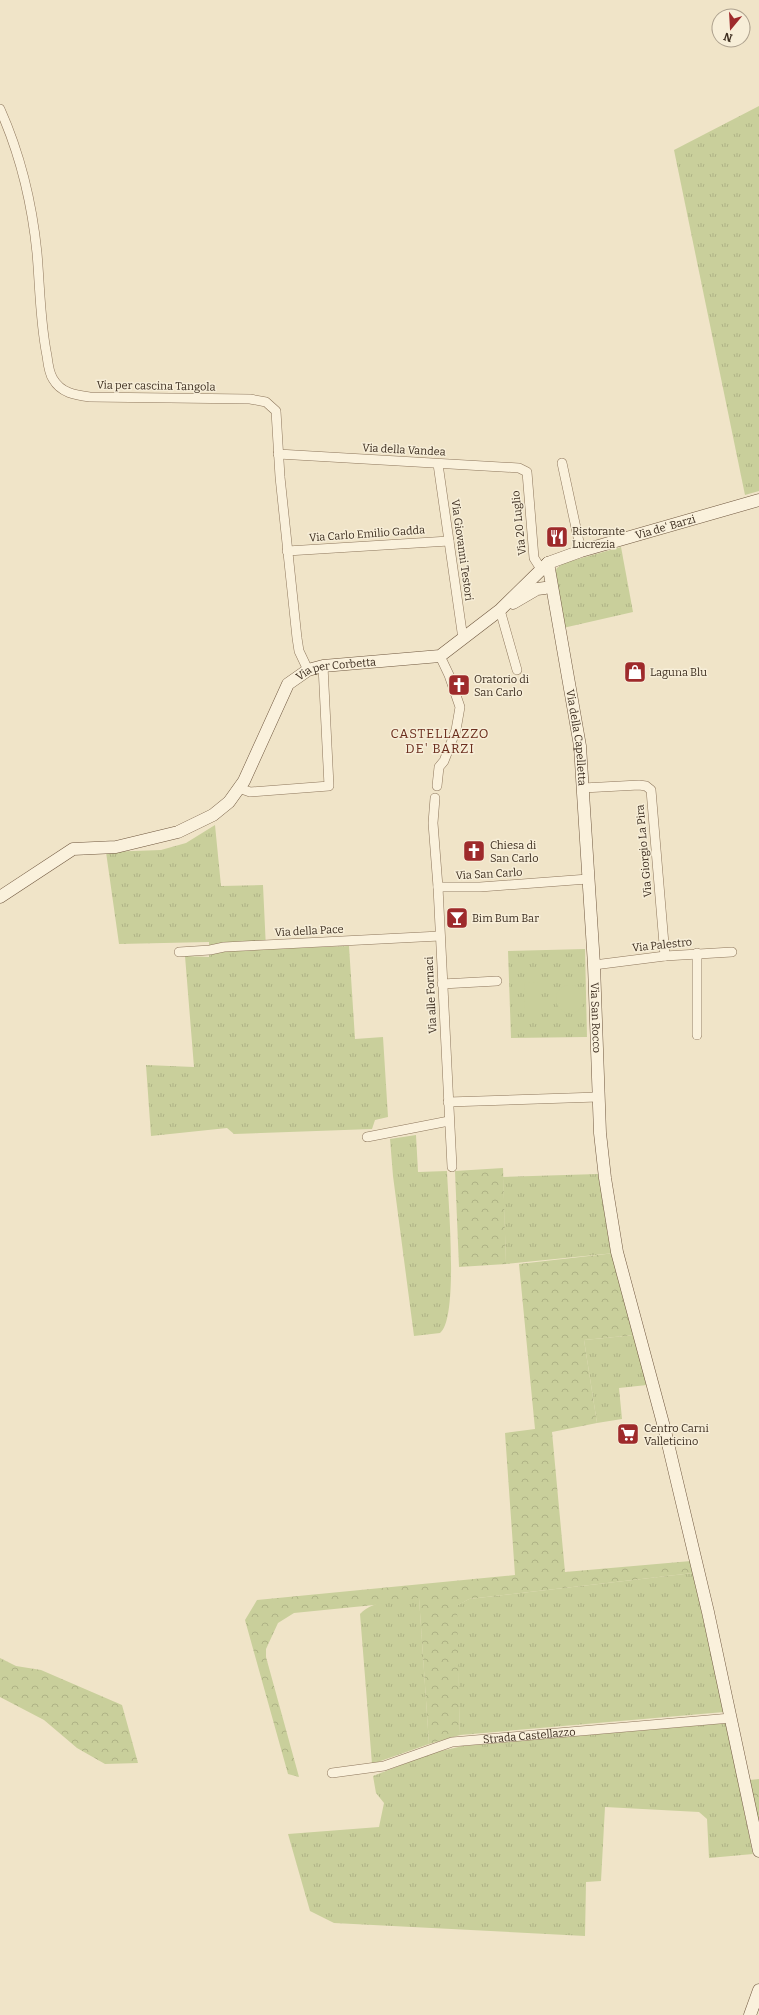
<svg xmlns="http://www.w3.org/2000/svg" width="759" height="2015" font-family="Bitter,serif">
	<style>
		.grass { fill: url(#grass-tufts) }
		.forest { fill: url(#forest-crowns) }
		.pitch { fill: #c9cf9b }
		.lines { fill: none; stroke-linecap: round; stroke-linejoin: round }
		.street-casing { stroke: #8d765c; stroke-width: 10 }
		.secondary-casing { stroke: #6f573f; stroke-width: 13 }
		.street { stroke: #faf1dc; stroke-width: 9 }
		.secondary { stroke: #faf1dc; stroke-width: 12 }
		.labels { text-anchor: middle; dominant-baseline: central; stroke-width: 3; stroke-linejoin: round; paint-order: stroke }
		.street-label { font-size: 11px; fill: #3d2e20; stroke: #f7eed8 }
		.poi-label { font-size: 11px; fill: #3d2e20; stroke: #f7eed8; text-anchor: start }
		.quarter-label { font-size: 13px; letter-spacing: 1px; fill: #6b2e1e; stroke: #f7eed8 }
	</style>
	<defs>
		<pattern id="grass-tufts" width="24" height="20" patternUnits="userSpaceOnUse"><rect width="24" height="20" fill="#c9cf9b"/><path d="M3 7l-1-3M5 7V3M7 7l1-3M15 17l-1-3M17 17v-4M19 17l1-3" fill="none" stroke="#aeb285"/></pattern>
		<pattern id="forest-crowns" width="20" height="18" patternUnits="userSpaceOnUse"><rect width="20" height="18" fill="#c9cf9b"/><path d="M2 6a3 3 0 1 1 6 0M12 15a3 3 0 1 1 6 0" fill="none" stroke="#aeb285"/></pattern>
	</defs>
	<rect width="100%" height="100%" fill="#f0e4c8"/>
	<g class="grass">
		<polygon points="759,106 759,491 745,495 674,150"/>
		<polygon points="621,547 633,612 563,628 554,574 557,568 564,563"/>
		<polygon points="215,825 221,886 263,885 266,949 349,946 355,1039 383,1037 388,1117 375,1120 372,1129 234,1134 227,1128 151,1136 146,1065 194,1067 185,956 209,957 209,942 119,944 106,852 161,850 186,843"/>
		<polygon points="585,949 587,1037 511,1038 508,951"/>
		<path d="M416,1135L418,1172L447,1171C448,1198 459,1319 440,1333L414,1336L393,1176L390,1139Z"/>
		<polygon points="598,1174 615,1253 506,1264 503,1177"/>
		<polygon points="635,1335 647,1385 619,1388 622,1419 597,1423 584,1340"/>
		<polygon points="693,1573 724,1712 460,1735 456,1606 469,1599"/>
		<path d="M419,1597L429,1744L372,1764L360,1614C375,1599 399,1600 419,1597Z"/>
		<polygon points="726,1723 753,1854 709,1858 707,1819 699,1812 605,1807 601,1881 586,1882 585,1936 334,1923 310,1911 288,1834 379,1827 384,1803 376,1793 373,1776 432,1753 463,1746"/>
	</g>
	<g class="forest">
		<polygon points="503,1168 506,1264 459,1267 455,1171"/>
		<polygon points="615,1253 635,1335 584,1340 597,1423 552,1432 565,1572 691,1561 693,1573 469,1599 457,1606 460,1735 429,1744 419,1598 374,1605 294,1613 278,1623 266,1649 266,1657 299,1777 288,1774 245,1620 257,1600 515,1575 505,1433 535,1429 519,1264"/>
		<polygon points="0,1658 16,1666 41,1670 122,1705 138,1763 105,1764 77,1748 44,1720 0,1697"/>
		<polygon points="759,1779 759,1823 750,1780"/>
	</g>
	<g class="pitch">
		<polygon points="539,982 539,1011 525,1011 524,983"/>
		<circle cx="570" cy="999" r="14"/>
	</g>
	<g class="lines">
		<g class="street-casing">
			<g id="street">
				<path d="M0,109C21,156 32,203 37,253C40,287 40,322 47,356C48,364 49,373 53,379C61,393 75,395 90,397L250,399L266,402L276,411L280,477L297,638L299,651L308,670"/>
				<polyline points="278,454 519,468 527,472 534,558 541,569"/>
				<polyline points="562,463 581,551"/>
				<polyline points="438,464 463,639"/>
				<polyline points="287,551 449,541"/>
				<polyline points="500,610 517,670"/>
				<polyline points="437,786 439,767 444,761 456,730 460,707 449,675 440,656"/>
				<polyline points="239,788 250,792 329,786 323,666"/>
				<polyline points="583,788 639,785 646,786 651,790 665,956"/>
				<polyline points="435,798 433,823 438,887 452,1167"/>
				<polyline points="438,887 480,887 588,879"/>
				<polyline points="179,952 210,950 224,947 440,936"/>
				<polyline points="697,953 697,1035"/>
				<polyline points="594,965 665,956 732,952"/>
				<polyline points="442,984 497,981"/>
				<polyline points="448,1102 598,1097"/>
				<polyline points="367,1137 449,1121"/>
				<path id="s1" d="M332,1773L384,1766L452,1742L731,1718"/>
			</g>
		</g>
		<g class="secondary-casing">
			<g id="secondary">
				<path id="s2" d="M548,563L580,746L594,965L600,1133L605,1178L617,1252L664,1427L708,1612L759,1851"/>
				<polyline points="513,603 537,589 545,588"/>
				<path id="s3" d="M0,897L73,849L116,847L178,832L213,815L229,802L244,781L288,684L308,670L323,666L440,656L500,610L548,563L581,551L759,500"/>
				<polyline points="750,2015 759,1990"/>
			</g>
		</g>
		<use href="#street" class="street"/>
		<use href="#secondary" class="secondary"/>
	</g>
	<defs>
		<g id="restaurant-square" transform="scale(1.15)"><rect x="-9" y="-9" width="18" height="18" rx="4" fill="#9e2a2b" stroke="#f7eed8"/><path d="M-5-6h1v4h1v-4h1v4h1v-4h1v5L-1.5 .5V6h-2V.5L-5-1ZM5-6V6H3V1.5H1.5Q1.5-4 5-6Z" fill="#fff"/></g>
		<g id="shop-square" transform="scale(1.15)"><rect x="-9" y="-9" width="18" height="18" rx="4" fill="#9e2a2b" stroke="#f7eed8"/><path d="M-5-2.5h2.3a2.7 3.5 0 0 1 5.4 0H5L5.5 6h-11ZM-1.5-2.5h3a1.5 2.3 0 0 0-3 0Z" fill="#fff"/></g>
		<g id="church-square" transform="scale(1.15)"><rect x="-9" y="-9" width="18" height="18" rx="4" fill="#9e2a2b" stroke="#f7eed8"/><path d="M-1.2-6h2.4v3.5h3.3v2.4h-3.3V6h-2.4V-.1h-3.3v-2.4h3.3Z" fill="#fff"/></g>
		<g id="bar-square" transform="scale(1.15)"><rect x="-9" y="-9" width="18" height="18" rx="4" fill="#9e2a2b" stroke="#f7eed8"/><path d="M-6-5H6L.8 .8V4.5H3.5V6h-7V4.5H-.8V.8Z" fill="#fff"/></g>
		<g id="supermarket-square" transform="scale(1.15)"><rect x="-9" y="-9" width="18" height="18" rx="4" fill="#9e2a2b" stroke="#f7eed8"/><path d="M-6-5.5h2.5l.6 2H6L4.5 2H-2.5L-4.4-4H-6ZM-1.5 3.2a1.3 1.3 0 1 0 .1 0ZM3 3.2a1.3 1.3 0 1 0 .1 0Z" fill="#fff"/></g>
	</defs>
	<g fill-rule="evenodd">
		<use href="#restaurant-square" x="557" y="537"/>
		<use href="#shop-square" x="635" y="672"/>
		<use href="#church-square" x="459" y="685"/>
		<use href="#church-square" x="474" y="851"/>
		<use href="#bar-square" x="457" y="918"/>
		<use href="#supermarket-square" x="628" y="1434"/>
	</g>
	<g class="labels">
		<g class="street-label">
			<text transform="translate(156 386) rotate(1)">Via per cascina Tangola</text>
			<text transform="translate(404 450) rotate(3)">Via della Vandea</text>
			<text transform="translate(519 523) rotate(-96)">Via 20 Luglio</text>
			<text stroke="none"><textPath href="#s3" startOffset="809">Via de' Barzi</textPath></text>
			<text transform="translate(367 534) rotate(-4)">Via Carlo Emilio Gadda</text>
			<text transform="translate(462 550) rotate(82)">Via Giovanni Testori</text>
			<text stroke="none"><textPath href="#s3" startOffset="438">Via per Corbetta</textPath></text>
			<text stroke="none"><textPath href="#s2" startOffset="177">Via della Capelletta</textPath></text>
			<text transform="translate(644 851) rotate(-95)">Via Giorgio La Pira</text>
			<text transform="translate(489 874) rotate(-3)">Via San Carlo</text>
			<text transform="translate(309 931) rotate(-3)">Via della Pace</text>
			<text transform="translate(662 945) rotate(-6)">Via Palestro</text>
			<text transform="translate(431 995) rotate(-93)">Via alle Fornaci</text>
			<text stroke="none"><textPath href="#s2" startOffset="458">Via San Rocco</textPath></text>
			<text stroke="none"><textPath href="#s1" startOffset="202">Strada Castellazzo</textPath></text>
		</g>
		<g class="poi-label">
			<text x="572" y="531">Ristorante<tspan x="572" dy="13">Lucrezia</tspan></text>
			<text x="650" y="672">Laguna Blu</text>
			<text x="474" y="679">Oratorio di<tspan x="474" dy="13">San Carlo</tspan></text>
			<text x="490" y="845">Chiesa di<tspan x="490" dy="13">San Carlo</tspan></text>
			<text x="472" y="918">Bim Bum Bar</text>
			<text x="644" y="1428">Centro Carni<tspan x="644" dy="13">Valleticino</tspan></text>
		</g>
		<g class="quarter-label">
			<text x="440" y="733">CASTELLAZZO<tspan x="440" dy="15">DE' BARZI</tspan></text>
		</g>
	</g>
	<g transform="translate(731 28) rotate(198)"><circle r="19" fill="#f7eed8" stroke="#ada18e"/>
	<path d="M0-3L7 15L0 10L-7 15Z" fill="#9e2a2b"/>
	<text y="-6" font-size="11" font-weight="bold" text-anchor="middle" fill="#3d2e20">N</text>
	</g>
</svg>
